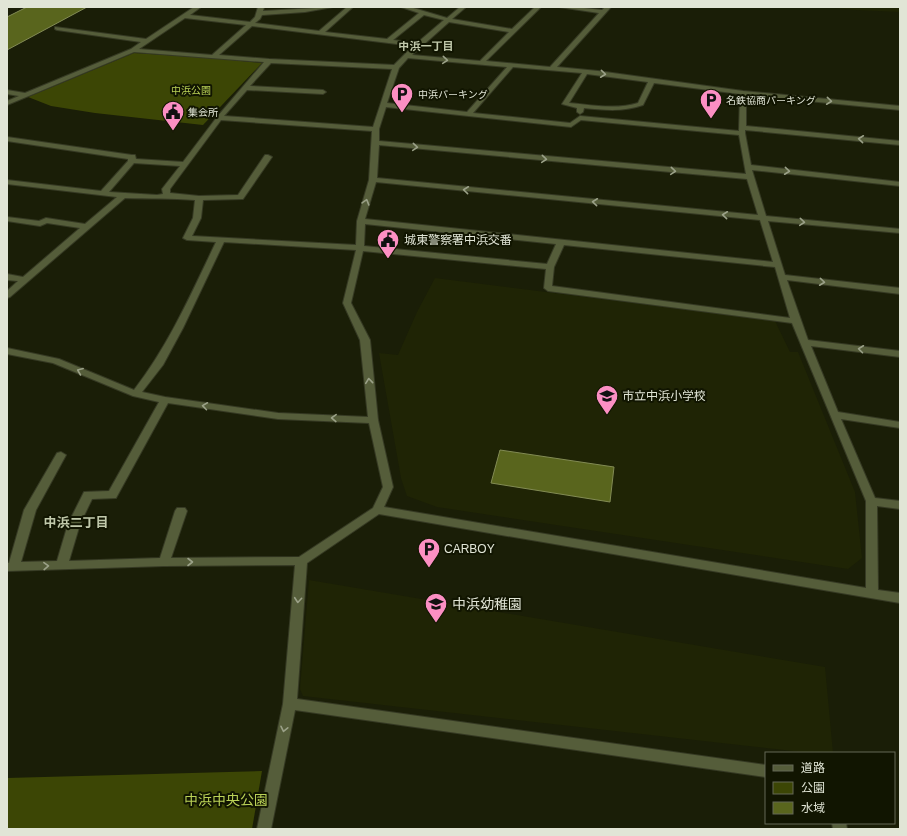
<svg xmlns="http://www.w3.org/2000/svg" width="907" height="836" font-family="Helvetica,'Noto Sans JP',sans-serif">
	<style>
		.built { fill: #1f2405 }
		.green { fill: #3c4605 }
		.water { fill: #59651d; stroke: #828b54 }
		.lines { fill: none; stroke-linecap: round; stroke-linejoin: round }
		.minor-casing { stroke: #363a24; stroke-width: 2 }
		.minor { fill: #555d3a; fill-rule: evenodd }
		.oneway { stroke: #9ba188 }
		.labels { text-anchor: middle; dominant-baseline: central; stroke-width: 4; stroke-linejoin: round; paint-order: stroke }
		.far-park-label { font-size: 10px; fill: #bad156; stroke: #111501 }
		.far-poi-label { font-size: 10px; fill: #e1e5d6; stroke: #111501; text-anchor: start }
		.far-neighbourhood-label { font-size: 11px; font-weight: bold; fill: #c1c9ab; stroke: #111501 }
		.poi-label { font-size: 12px; fill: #e1e5d6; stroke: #111501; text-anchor: start }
		.neighbourhood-label { font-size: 13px; font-weight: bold; fill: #c1c9ab; stroke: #111501 }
		.near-poi-label { font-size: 14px; fill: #e1e5d6; stroke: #111501; text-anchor: start }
		.near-park-label { font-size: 14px; fill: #bad156; stroke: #111501 }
	</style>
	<rect width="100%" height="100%" fill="#1a1e07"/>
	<g class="built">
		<polygon points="825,7 900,7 900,12 856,10"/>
		<polygon points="435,278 775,321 790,352 798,352 855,492 862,558 848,569 437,507 407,496 401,478 379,353 398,355 417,312"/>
		<polygon points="309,580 825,667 833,753 811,753 303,696 300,689"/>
	</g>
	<g class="green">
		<polygon points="134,53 212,58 262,63 203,125 95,113 51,106 28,97"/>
		<polygon points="262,771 252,829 7,829 7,778"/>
	</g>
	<g class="water">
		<polygon points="27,7 87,7 7,50 7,17"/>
		<polygon points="500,450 614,467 610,502 491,483"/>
	</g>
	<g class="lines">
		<g class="minor-casing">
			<g id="minor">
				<path d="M194,7H201L190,15L250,22L255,17L258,7H264L263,11L333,7L305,12L262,15L260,19L255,23L319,31L347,7H353L325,32L387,39L419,13L401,7H410L447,18L460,7H466L452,19L512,29L535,7H541L486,61L550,67L599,13L559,7H575L602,10L605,7H611L557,67L598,71L743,91L900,106V110L746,95V126L900,141V145L745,130V133L751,165L900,182V186L752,170L766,216L900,229V233L768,221L785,275L900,288V294L787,280L808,340L900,351V357L811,346L838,412L900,422V428L841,419L875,498L900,501V509L877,506L878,590L900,593V603L379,514L307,563L297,699L766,765V777L295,710L271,829H257L283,704L295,565L164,566L7,571V563H9L24,510L57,453L61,452L66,455L36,510L21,562L57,561L68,524L84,492L109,491L159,402L133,396L53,363L7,354V348L59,359L134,390C170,343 191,294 216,242L187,240L183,238L193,218L195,200C171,198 149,199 125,198L10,297L7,298V291L18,281L7,280V274L23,277L80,228L47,223L40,226L7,221V217L39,221L46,218L85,224L117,197L7,184V180L101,191L128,161V159L7,141V137L132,155H135L136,159L183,162L217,117L264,62L134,52L7,105V101L19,96L7,94V90L25,93L131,49L141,42L57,30L55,29V27L146,39ZM424,15L444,20L417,43L393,40ZM185,18L246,25L212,55L139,49ZM449,22L509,32L480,61L412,55ZM252,26L413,46L394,65L269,59L219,55ZM408,58L507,67L467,112L387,103L399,68ZM271,63L392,69L373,127L224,116L247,90L323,94L326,92L323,90L250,86ZM513,67L582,73L562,104L577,108V112L580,114L583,112L584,108C605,110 623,112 643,105L654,83L740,94L739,131L580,116L570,123L473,113ZM587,74L648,82L638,103C616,110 592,105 569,103ZM386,107L571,127L581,120L739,135L746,174L379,141V129ZM221,120L372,131L369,180L357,221L356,245L192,236L201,218L203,200L243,199L272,157L268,155H265L238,195L199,196L170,193V189ZM379,145L747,179L758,215L377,178ZM134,163L180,166L162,189L163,194L157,195L109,192ZM376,182L760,220L773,262L365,219ZM365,224L556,244L547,264L364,246ZM224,242L356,250L343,303L360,340L368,417L278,413L165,397L142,392L163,365L183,328ZM564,245L775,267L790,318L552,286L554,267ZM363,251L546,269L544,288L548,291L792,323L866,501V588L384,507L393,487L378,420L370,340L351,303ZM168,403L278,419L369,423L383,487L373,508L299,557L171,558L187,511L185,508H177L175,511L160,558L69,561L80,524L92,499L116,498Z"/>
				<polygon points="832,823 846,823 847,829 833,829"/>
			</g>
		</g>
		<use href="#minor" class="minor"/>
	</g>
	<defs><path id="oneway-chevron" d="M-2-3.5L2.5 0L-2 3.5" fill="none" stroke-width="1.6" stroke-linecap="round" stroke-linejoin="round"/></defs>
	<g class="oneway">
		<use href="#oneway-chevron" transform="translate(445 60) rotate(5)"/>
		<use href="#oneway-chevron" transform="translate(603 74) rotate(6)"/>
		<use href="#oneway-chevron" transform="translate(829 101) rotate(6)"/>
		<use href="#oneway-chevron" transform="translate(861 139) rotate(-174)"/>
		<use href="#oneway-chevron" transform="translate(415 147) rotate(5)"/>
		<use href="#oneway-chevron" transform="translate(544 159) rotate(5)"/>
		<use href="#oneway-chevron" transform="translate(673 171) rotate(5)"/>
		<use href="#oneway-chevron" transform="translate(787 171) rotate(6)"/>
		<use href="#oneway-chevron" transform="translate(466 190) rotate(-174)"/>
		<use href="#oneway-chevron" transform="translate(366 202) rotate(-74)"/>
		<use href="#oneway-chevron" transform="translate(595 202) rotate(-174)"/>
		<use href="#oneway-chevron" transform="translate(725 215) rotate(-174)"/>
		<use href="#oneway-chevron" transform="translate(802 222) rotate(5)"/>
		<use href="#oneway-chevron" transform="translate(822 282) rotate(6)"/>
		<use href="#oneway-chevron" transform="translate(861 349) rotate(-173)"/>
		<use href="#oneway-chevron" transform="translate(80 371) rotate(-158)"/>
		<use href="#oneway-chevron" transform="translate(369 381) rotate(-96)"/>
		<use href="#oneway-chevron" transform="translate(205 406) rotate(-172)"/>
		<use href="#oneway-chevron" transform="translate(334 418) rotate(-178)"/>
		<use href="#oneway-chevron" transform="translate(190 562)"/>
		<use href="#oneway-chevron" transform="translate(46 566) rotate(-2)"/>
		<use href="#oneway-chevron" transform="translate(298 600) rotate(95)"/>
		<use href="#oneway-chevron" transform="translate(284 729) rotate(102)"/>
	</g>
	<defs>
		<g id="parking-pin" transform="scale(1.15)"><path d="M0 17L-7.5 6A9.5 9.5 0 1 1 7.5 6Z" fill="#fc8fc3" stroke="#111501"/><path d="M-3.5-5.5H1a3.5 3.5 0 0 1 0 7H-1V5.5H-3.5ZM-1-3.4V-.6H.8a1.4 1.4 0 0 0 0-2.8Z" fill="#111"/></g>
		<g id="civic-pin" transform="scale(1.15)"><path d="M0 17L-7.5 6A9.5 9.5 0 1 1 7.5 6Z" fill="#fc8fc3" stroke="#111501"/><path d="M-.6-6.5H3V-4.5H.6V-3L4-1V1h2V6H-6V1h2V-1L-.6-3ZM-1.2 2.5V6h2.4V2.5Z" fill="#111"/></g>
		<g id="school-pin" transform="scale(1.15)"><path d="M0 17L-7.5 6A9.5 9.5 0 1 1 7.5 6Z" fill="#fc8fc3" stroke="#111501"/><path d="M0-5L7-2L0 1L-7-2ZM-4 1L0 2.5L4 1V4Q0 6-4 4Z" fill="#111"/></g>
	</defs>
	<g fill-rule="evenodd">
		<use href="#parking-pin" x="402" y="94"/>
		<use href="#parking-pin" x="711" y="100"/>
		<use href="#civic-pin" x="173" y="112"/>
		<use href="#civic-pin" x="388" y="240"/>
		<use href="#school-pin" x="607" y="396"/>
		<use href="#parking-pin" x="429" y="549"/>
		<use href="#school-pin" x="436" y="604"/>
	</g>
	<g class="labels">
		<g class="far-park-label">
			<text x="191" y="90">中浜公園</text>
		</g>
		<g class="far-poi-label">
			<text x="418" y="94">中浜パーキング</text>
			<text x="726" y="100">名鉄協商パーキング</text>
			<text x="188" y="112">集会所</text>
		</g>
		<g class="far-neighbourhood-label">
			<text x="426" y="46">中浜一丁目</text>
		</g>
		<g class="poi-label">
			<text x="404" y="240">城東警察署中浜交番</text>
			<text x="622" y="396">市立中浜小学校</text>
			<text x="444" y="549">CARBOY</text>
		</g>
		<g class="neighbourhood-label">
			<text x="76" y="522">中浜二丁目</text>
		</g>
		<g class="near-poi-label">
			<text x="452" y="604">中浜幼稚園</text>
		</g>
		<g class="near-park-label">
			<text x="226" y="800">中浜中央公園</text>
		</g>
	</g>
	<rect width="907" height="836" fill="none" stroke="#e1e5d6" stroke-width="16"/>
	<rect x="765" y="752" width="130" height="72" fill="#111501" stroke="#646856"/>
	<rect x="773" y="765" width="20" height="6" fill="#555d3a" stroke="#646856"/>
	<text x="801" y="772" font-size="12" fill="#e1e5d6">道路</text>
	<rect x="773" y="782" width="20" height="12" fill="#3c4605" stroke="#646856"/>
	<text x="801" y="792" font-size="12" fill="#e1e5d6">公園</text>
	<rect x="773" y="802" width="20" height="12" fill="#59651d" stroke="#646856"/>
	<text x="801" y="812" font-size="12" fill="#e1e5d6">水域</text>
</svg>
